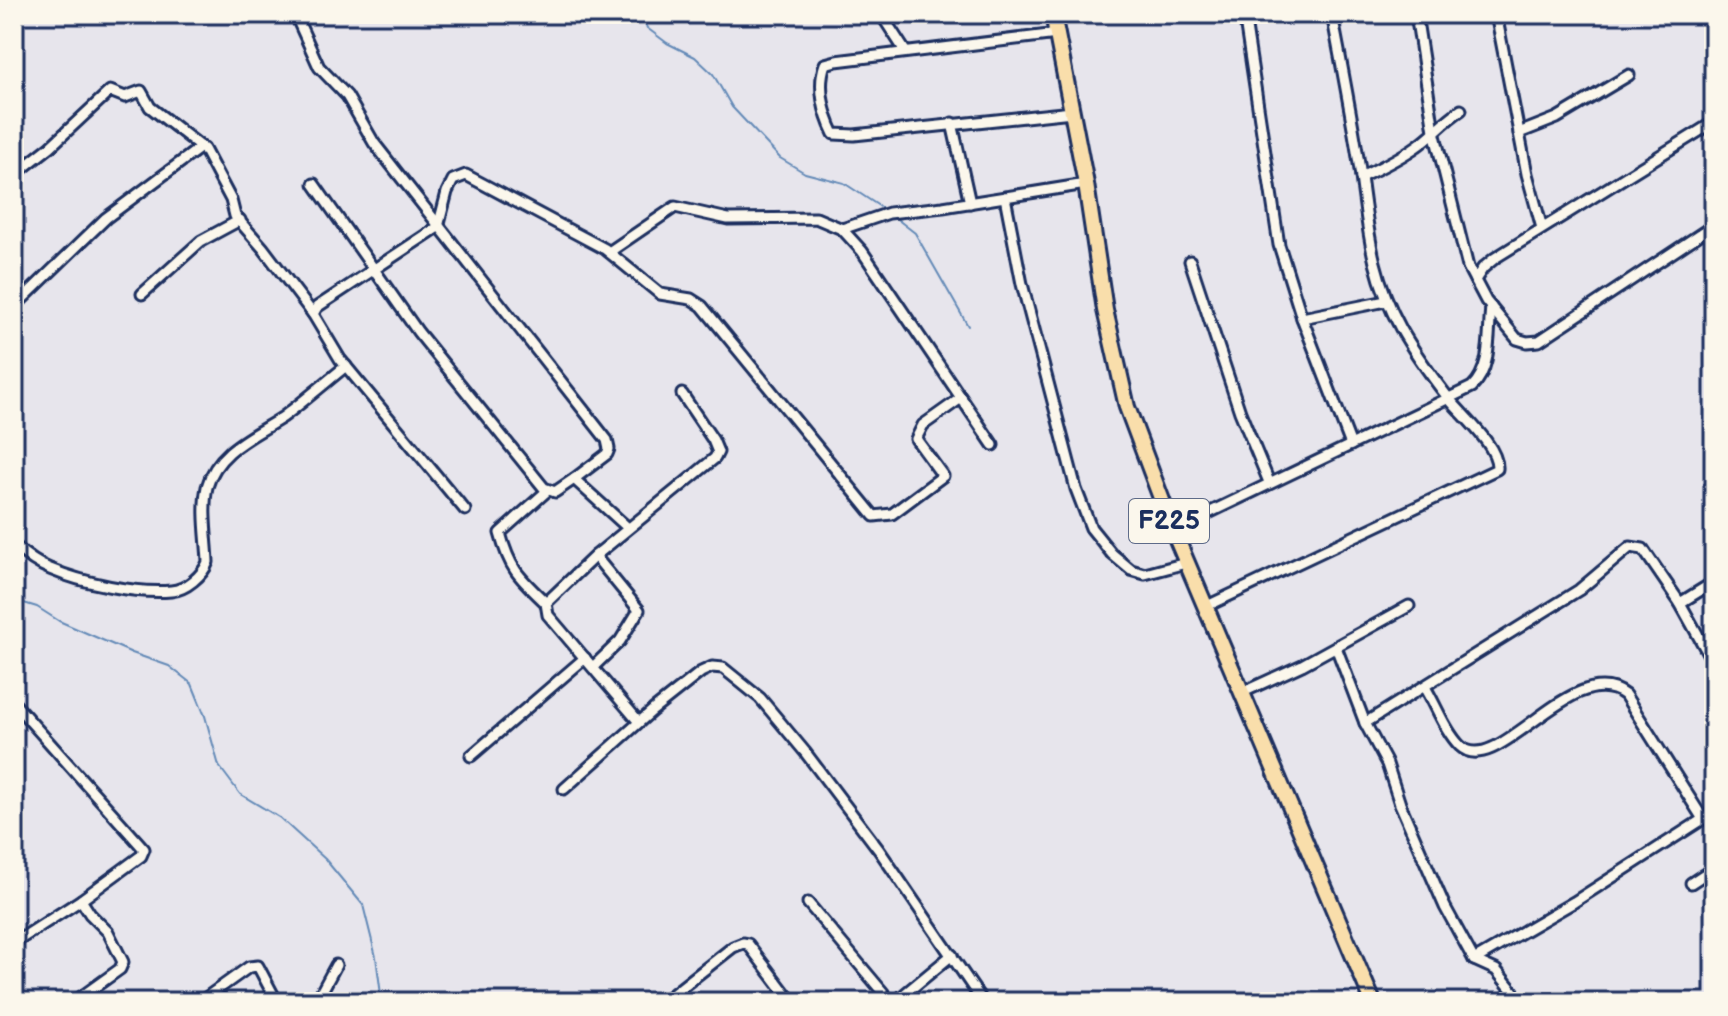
<svg xmlns="http://www.w3.org/2000/svg" width="1728" height="1016" font-family="'Balsamiq Sans',sans-serif">
	<style>
		.lines { fill: none; stroke-linecap: round; stroke-linejoin: round }
		.stream { stroke: #648ab7; stroke-width: 2 }
		.minor-casing { stroke: #1b2f5e; stroke-width: 15 }
		.primary-casing { stroke: #1b2f5e; stroke-width: 20 }
		.minor { stroke: #fbf7ec; stroke-width: 9 }
		.primary { stroke: #f9deab; stroke-width: 14 }
		.labels { text-anchor: middle; dominant-baseline: central; stroke-width: 7; stroke-linejoin: round; paint-order: stroke }
		.shield { fill: #fbf7ec; stroke: #5e6b89; stroke-width: 2 }
		.shield-label { font-size: 26px; font-weight: bold; fill: #1b2f5e }
	</style>
	<rect width="100%" height="100%" fill="#e7e5ec"/>
	<filter id="ink" filterUnits="userSpaceOnUse"><feTurbulence type="fractalNoise" baseFrequency=".0125" numOctaves="2"/><feDisplacementMap in="SourceGraphic" scale="16" xChannelSelector="R" yChannelSelector="G"/><feConvolveMatrix kernelMatrix="1 2 1 2 8 2 1 2 1" color-interpolation-filters="sRGB"/></filter>
	<g filter="url(#ink)">
		<g class="lines">
			<g class="stream">
				<polyline points="639,14 647,28 667,43 695,57 713,74 732,107 780,158 805,173 844,183 885,210"/>
				<polyline points="893,216 915,233 968,326"/>
				<polyline points="14,600 37,607 59,621 132,653 169,666 192,684 205,716 219,766 240,794 280,818 325,859 363,905 376,957 382,1002"/>
			</g>
			<g class="minor-casing">
				<g id="minor">
					<polyline points="295,14 319,67 347,96 374,143 607,440 609,449 607,454 574,479"/>
					<polyline points="881,14 905,51"/>
					<polyline points="1244,14 1279,245 1302,318 1351,445"/>
					<polyline points="1416,14 1434,131 1468,267 1486,301 1517,339 1527,342 1539,341 1714,225"/>
					<polyline points="1496,14 1527,174 1542,228"/>
					<path d="M1057,34L836,61L825,64C817,86 824,114 834,134L854,135L1072,112"/>
					<polyline points="952,123 970,203"/>
					<polyline points="1519,133 1557,118 1629,75"/>
					<polyline points="14,175 50,147 110,91 125,97 141,91 150,107 204,149 231,200 235,216 263,248 313,314"/>
					<path d="M1361,177C1380,168 1399,159 1417,146C1433,135 1444,121 1461,110"/>
					<polyline points="314,184 418,332 544,488 555,492 574,479 628,528"/>
					<polyline points="1005,197 1022,284 1076,489 1091,528 1112,554 1131,570 1145,574 1186,563"/>
					<polyline points="842,229 889,213 943,207 1086,184"/>
					<polyline points="609,252 675,207 728,219 816,218 842,229 862,251 993,445"/>
					<polyline points="1190,261 1240,412 1269,482"/>
					<polyline points="1475,280 1483,268 1495,258 1714,122"/>
					<polyline points="142,294 201,241 240,220"/>
					<polyline points="14,307 106,218 201,147"/>
					<polyline points="1302,318 1386,301"/>
					<polyline points="465,510 340,359 313,314 317,307 438,227 447,192 453,180 466,175 605,249 660,294 691,299 702,306 874,516 892,514 943,476 916,439 923,425 961,398"/>
					<path d="M1173,530L1472,387C1492,368 1488,334 1491,307"/>
					<path d="M14,545C24,554 37,564 50,569C83,583 136,594 171,591C186,590 203,575 208,562C207,538 202,510 207,487C217,450 254,436 283,417C304,401 325,383 346,366"/>
					<path d="M546,603C519,577 510,570 500,533L547,491"/>
					<polyline points="1680,603 1714,582"/>
					<path d="M1205,607L1497,469C1499,445 1459,413 1446,395C1430,374 1414,352 1401,329C1372,276 1369,235 1361,177C1353,122 1342,68 1332,14"/>
					<polyline points="1336,647 1365,723 1387,764 1400,804 1445,907 1474,960 1496,970 1513,991 1501,1002"/>
					<polyline points="593,667 620,641 639,610 595,556"/>
					<path d="M1425,687C1436,705 1445,731 1460,746C1497,781 1573,655 1625,695L1703,819"/>
					<polyline points="1241,693 1302,665 1409,606"/>
					<polyline points="14,703 144,849 141,856 81,900 14,943"/>
					<polyline points="639,722 548,615 546,603 595,556 715,458 718,452 713,440 682,394"/>
					<polyline points="1365,723 1579,590 1630,547 1643,549 1680,603 1714,664"/>
					<polyline points="471,756 585,658"/>
					<polyline points="564,789 653,710 701,672 712,667 723,668 760,698 805,752 879,850 983,1002"/>
					<polyline points="1691,883 1714,868"/>
					<polyline points="808,903 891,1002"/>
					<polyline points="1474,960 1574,902 1714,812"/>
					<polyline points="74,1002 120,969 123,962 108,932 90,914 81,900"/>
					<polyline points="200,1002 249,967 258,966 277,1002"/>
					<polyline points="316,1002 336,965"/>
					<polyline points="663,1002 733,947 743,943 748,944 792,1002"/>
					<polyline points="895,1002 952,955"/>
				</g>
			</g>
			<g class="primary-casing">
				<polyline id="primary" points="1053,14 1086,184 1105,310 1127,407 1173,530 1373,1002"/>
			</g>
			<use href="#minor" class="minor"/>
			<use href="#primary" class="primary"/>
		</g>
	</g>
	<g class="labels">
		<rect class="shield" x="1129" y="499" width="80" height="44" rx="6"/>
		<g class="shield-label">
			<text x="1169" y="521">F225</text>
		</g>
	</g>
	<rect width="1728" height="1016" fill="none" stroke="#fbf7ec" stroke-width="48"/>
	<rect x="24" y="24" width="1680" height="968" fill="none" stroke="#1b2f5e" stroke-width="3" filter="url(#ink)"/>
</svg>
